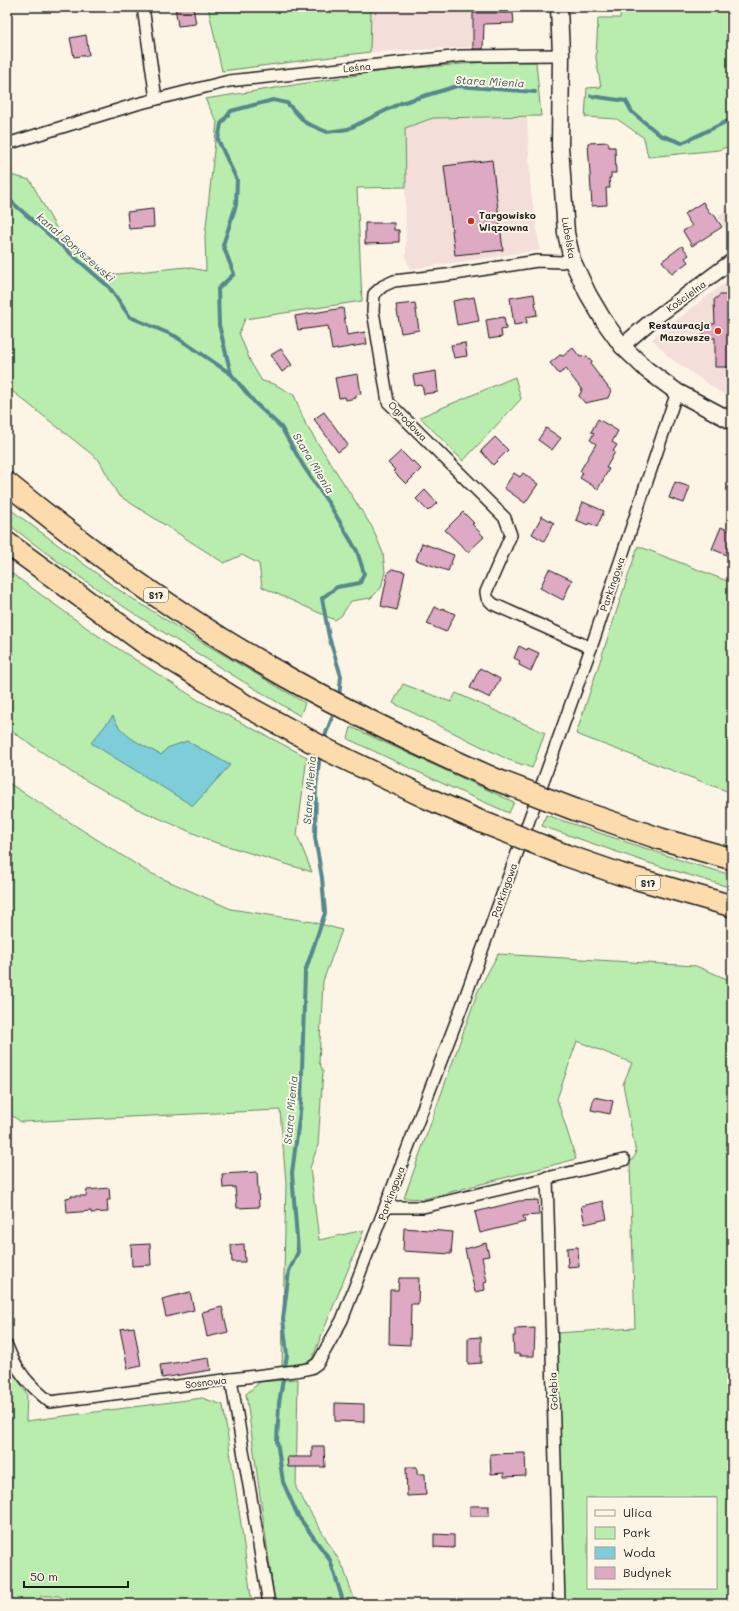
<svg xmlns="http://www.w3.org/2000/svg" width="739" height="1611" font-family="Mali,sans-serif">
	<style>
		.built { fill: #f3deda }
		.green { fill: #b9edae; stroke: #6a8465; fill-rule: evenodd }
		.water { fill: #7eced9; stroke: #57878d }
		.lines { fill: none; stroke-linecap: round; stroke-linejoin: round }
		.stream { stroke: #57878d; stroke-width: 4 }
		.building { fill: #dea9c2; stroke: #1c1c1c }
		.minor-casing { stroke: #1c1c1c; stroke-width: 14 }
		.tertiary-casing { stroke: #1c1c1c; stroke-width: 17 }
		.secondary-casing { stroke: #1c1c1c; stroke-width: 19 }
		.motorway-casing { stroke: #1c1c1c; stroke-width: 24 }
		.minor { stroke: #fcf5e5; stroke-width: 11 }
		.tertiary { stroke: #fcf5e5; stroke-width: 14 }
		.secondary { stroke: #fcf5e5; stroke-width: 16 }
		.motorway { stroke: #fcdcac; stroke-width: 21 }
		.motorway-bridge-casing { stroke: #1c1c1c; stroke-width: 24; stroke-linecap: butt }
		.motorway-bridge { stroke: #fcdcac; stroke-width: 21 }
		.poi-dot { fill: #c8321e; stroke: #fcf5e5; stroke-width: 1.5 }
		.labels { text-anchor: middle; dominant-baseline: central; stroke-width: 4; stroke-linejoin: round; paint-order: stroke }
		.shield { fill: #fcf5e5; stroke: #5f5d58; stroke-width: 1 }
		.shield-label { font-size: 9px; font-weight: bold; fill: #1c1c1c }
		.street-label { font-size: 10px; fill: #1c1c1c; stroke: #fcf5e5 }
		.poi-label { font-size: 10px; font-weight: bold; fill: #1c1c1c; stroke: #fcf5e5; text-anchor: start }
		.water-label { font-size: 11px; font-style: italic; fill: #3e5a5e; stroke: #fcf5e5 }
	</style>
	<rect width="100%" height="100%" fill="#fcf5e5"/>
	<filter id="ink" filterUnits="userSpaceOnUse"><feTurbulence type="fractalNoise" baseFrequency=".025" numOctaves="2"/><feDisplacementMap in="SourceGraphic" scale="8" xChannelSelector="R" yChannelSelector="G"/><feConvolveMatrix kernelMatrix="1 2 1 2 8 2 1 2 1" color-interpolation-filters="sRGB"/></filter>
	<g filter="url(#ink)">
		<g class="built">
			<polygon points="371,7 473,7 473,47 370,52"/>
			<polygon points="527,117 531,192 540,250 410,269 406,258 405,128 433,118"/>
			<polygon points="732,207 732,240 718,216"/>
			<polygon points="727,281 732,286 732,397 720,392 670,358 652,339"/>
		</g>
		<g class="green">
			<polygon points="208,7 371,7 370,52 222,71"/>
			<polygon points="621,7 732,7 732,145 719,150 648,157 644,138 617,119 585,117 587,88 601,87 596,58 598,18 620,18"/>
			<polygon points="485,62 536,62 541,116 433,118 405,128 406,187 357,188 362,301 245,319 239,333 251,363 262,381 274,384 294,395 306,425 372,527 383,553 385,572 381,588 371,598 351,601 341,616 335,620 262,587 259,564 242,555 224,563 118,495 99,460 7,387 7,174 30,180 59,233 108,275 186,267 206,271 205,236 217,122 205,99 383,71"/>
			<polygon points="515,377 521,399 463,461 420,417"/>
			<path d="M7,507L119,590L190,635L305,703L300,716C200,655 99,596 7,523Z"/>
			<polygon points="638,546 732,583 732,793 576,734"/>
			<polygon points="7,570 94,633 198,700 307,757 297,835 312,872 214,842 135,808 71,772 7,728"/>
			<polygon points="403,684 451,702 456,693 545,733 532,768 509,760 393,703"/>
			<polygon points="351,727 514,802 509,813 448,786 348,739"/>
			<polygon points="7,782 148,872 231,909 313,922 342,930 323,981 319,1062 323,1071 318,1145 310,1168 319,1240 364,1230 312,1359 303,1364 282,1367 286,1183 280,1110 21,1122 7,1112"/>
			<polygon points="546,815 689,863 732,875 732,888 649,863 542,826"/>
			<path d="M498,954L696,966L732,981V1604H564L556,1333L635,1328L630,1163L636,1154L623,1084L632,1063L577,1041L557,1099L576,1159L424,1199L404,1198L478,991ZM588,1498H716V1588H588Z"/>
			<polygon points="7,1362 27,1394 26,1421 202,1398 223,1405 241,1524 252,1604 72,1604 59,1596 41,1596 37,1604 7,1604"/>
			<polygon points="298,1379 296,1488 343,1567 356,1604 275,1604 246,1394 260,1382"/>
		</g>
		<path class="water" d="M113,716C120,736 143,745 161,755L167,748L187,741L230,765L193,806L91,743Z"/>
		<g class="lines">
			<g class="stream">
				<polyline points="591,96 626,101 632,112 660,135 682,143 732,119"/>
				<polyline points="7,198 109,287 130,317 175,336 231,374"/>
				<polyline points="339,698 341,676 329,637 322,598 337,587 360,583 364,573 357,551 331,507 304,467 281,427 255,403 231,374 219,325 218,289 234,274 223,245 236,205 237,180 218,140 221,124 231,111 273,100 287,103 306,123 327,132 348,129 401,103 457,86 535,92"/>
				<polyline points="323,741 335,710"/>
				<polyline points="320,753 316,787 315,837 322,878 325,913 305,972 301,1104 292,1173 298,1252 289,1271 283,1319 287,1355 279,1403 277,1441 283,1482 298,1516 330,1560 344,1604"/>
			</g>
		</g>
		<g class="building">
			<polygon points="175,7 193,7 196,24 178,26"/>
			<polygon points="473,13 513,13 514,23 484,24 483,49 473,49"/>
			<polygon points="86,35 89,55 74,57 70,38"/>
			<polygon points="608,142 609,147 615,147 616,173 611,173 611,178 609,178 610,188 606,188 607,205 592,206 588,143"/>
			<polygon points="492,160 503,250 455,255 444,166"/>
			<polygon points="703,202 710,214 713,213 722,227 692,246 683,231 692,226 684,214"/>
			<polygon points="153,209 154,227 129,229 127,212"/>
			<polygon points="365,223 394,223 394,230 399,230 399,242 394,242 394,243 365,244"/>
			<polygon points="682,246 689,255 685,258 688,262 672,274 662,261"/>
			<polygon points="534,294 537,315 526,317 527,323 514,325 510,298"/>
			<polygon points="720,295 732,295 732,367 715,367 715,338 703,338 703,324 715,324 714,300"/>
			<polygon points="474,297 479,321 457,325 453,301"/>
			<polygon points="415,303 419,330 401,333 396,305"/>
			<polygon points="343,308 347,335 365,332 367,344 332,350 328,326 298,330 295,316"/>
			<polygon points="504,317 506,329 501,330 502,337 489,339 486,320"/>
			<polygon points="465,343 467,356 454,358 451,345"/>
			<polygon points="573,348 580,357 587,356 592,361 591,365 611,391 608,398 585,403 579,396 582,390 566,369 559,374 550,363 560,355 563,356"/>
			<polygon points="281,349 292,365 282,372 271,355"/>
			<polygon points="436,371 438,392 424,394 422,385 415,386 413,375"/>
			<polygon points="358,374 361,394 356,395 356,398 346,400 345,397 339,398 335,378"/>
			<polygon points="324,412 348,445 338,452 314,419"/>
			<polygon points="598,419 618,431 612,442 617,445 613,451 615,452 606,468 609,469 598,489 580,478 583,473 580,471 596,444 590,440 594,433 591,432"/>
			<polygon points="546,428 561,438 552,450 538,440"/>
			<polygon points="495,437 508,450 493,465 481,451"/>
			<polygon points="401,451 412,462 413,461 421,469 406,484 393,471 395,470 388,463"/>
			<polygon points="514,473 520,477 523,473 538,484 525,503 504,488"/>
			<polygon points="675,482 690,487 684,503 669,498"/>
			<polygon points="425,490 437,503 428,511 416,499"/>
			<polygon points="583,502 604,511 597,527 589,523 588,525 576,520"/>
			<polygon points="463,512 474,523 472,524 484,537 468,552 445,530"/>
			<polygon points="542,516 554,523 544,541 532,534"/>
			<polygon points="721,527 732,532 732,557 712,549"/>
			<polygon points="422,543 454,555 448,571 416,560"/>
			<polygon points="392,569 405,572 397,610 381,606 388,572"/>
			<polygon points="549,569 572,580 563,600 540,588"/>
			<polygon points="435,607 441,610 442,608 455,614 446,632 427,624"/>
			<polygon points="519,646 527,650 528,648 539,653 531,671 519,665 520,661 514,658"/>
			<polygon points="480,668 500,679 490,698 470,688"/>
			<polygon points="594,1097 613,1101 610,1114 591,1110"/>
			<polygon points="257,1172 259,1207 237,1208 235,1187 223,1188 222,1174"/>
			<polygon points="109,1188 110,1200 107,1200 108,1212 91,1213 91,1211 67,1213 66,1198 72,1197 71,1196 86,1196 87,1190"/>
			<polygon points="538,1200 539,1215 523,1216 525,1222 480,1233 475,1212 519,1201"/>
			<polygon points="603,1201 607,1219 585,1224 581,1206"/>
			<polygon points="404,1228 453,1232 451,1254 403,1251"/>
			<polygon points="486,1243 489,1256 482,1257 487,1282 484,1283 485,1290 475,1292 465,1249"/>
			<polygon points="150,1244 151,1265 132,1266 131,1245"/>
			<polygon points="244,1244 245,1262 232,1262 231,1245"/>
			<polygon points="578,1247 579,1266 568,1267 567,1248"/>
			<polygon points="399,1278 419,1278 418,1304 411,1304 410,1345 389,1344 390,1290 398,1290"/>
			<polygon points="190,1292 194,1310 166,1317 162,1299"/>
			<polygon points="222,1307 228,1332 207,1337 202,1312"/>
			<polygon points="134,1327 141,1366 128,1369 120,1329"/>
			<polygon points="535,1328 534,1356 520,1356 520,1354 514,1354 513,1336 515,1336 515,1329"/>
			<polygon points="481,1337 481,1363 468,1364 468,1338"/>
			<polygon points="209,1358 211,1370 162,1378 160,1365"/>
			<polygon points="335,1403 364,1404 364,1422 335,1421"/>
			<polygon points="312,1446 324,1446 325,1467 288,1467 287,1457 312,1457"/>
			<polygon points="525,1453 526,1476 504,1477 504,1473 491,1474 490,1454"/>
			<polygon points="406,1467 417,1467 417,1474 425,1474 426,1495 407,1496"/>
			<rect x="470" y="1506" width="19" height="10"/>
			<polygon points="434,1534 454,1535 454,1548 434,1547"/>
		</g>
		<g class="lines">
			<g class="minor-casing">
				<g id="minor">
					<polyline points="143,7 156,99"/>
					<polyline points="7,144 137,104 229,81 461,56 561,55"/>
					<polyline points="572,260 561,262 537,261 455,274 394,281 383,286 374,294 373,311 388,402 505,518 511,535 486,592 487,598 493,604 591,648"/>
					<polyline points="547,1177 559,1604"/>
					<polyline points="386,1207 423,1207 624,1160"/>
					<path d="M7,1346C17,1372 29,1385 50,1402L302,1370L311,1368L318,1363L342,1320L462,1006L591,648L677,392"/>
					<polyline points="231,1379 269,1604"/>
				</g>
			</g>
			<g class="tertiary-casing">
				<polyline id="tertiary" points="622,346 651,321 732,261"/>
			</g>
			<g class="secondary-casing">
				<polyline id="secondary" points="559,7 561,55 560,146 566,233 572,260 588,294 604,321 622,346 647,370 677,392 732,421"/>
			</g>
			<g class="motorway-casing">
				<g id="motorway">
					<path d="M7,483C88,549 173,612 264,664C339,708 417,745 497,780"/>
					<polyline points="7,543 143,642 248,707 329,751 427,798 482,822"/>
					<polyline points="576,810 661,839 732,859"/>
					<polyline points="565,855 620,874 732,906"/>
				</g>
			</g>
			<use href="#minor" class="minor"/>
			<use href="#tertiary" class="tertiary"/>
			<use href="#secondary" class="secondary"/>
			<use href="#motorway" class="motorway"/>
			<g class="motorway-bridge-casing">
				<g id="motorway-bridge">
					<polyline points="497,780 576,810"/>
					<polyline points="482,822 565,855"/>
				</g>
			</g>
			<use href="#motorway-bridge" class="motorway-bridge"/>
		</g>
	</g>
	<g class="poi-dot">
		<circle cx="471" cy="221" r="4"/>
		<circle cx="718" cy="331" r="4"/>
	</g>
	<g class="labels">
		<g class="shield">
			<rect x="144" y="588" width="24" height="14" rx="3"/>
			<rect x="636" y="876" width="24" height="14" rx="3"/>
		</g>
		<g class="shield-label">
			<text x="156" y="595">S17</text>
			<text x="648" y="883">S17</text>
		</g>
		<g class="street-label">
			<text transform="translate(357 67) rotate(-6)">Leśna</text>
			<text transform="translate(569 238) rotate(80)">Lubelska</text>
			<text transform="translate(686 296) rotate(-36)">Kościelna</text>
			<text transform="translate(408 421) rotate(46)">Ogrodowa</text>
			<text transform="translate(612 584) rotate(-71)">Parkingowa</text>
			<text transform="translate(504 890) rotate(-70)">Parkingowa</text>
			<text transform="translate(391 1193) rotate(-69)">Parkingowa</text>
			<text transform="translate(206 1382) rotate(-7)">Sosnowa</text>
			<text transform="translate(553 1391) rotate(-92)">Gołębia</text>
		</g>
		<g class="poi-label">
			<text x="479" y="215">Targowisko<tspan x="479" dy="12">Wiązowna</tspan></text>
			<text x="710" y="325" text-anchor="end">Restauracja<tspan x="710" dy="12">Mazowsze</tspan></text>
		</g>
		<g class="water-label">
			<text transform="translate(490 81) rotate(3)">Stara Mienia</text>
			<text transform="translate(76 247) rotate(41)">kanał Boryszewski</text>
			<text transform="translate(314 463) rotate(59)">Stara Mienia</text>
			<text transform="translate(309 790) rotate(-86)">Stara Mienia</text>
			<text transform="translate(290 1110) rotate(-85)">Stara Mienia</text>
		</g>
	</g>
	<rect width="739" height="1611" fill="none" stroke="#fcf5e5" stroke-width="24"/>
	<rect x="12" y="12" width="715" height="1587" fill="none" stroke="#1c1c1c" stroke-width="1.5" filter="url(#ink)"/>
	<rect x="587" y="1497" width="130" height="92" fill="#fcf5e5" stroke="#a29e95"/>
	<rect x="595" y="1510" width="20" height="6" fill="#fcf5e5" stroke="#a29e95"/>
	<text x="623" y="1517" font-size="12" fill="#1c1c1c">Ulica</text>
	<rect x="595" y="1527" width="20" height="12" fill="#b9edae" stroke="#a29e95"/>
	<text x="623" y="1537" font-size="12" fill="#1c1c1c">Park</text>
	<rect x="595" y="1547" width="20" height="12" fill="#7eced9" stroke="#a29e95"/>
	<text x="623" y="1557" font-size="12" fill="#1c1c1c">Woda</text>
	<rect x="595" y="1567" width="20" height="12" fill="#dea9c2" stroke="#a29e95"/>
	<text x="623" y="1577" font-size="12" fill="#1c1c1c">Budynek</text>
	<path d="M24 1581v6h104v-6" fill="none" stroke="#1c1c1c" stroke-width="2"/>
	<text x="30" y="1581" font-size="12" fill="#1c1c1c" stroke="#fcf5e5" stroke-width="3" paint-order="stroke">50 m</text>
</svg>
